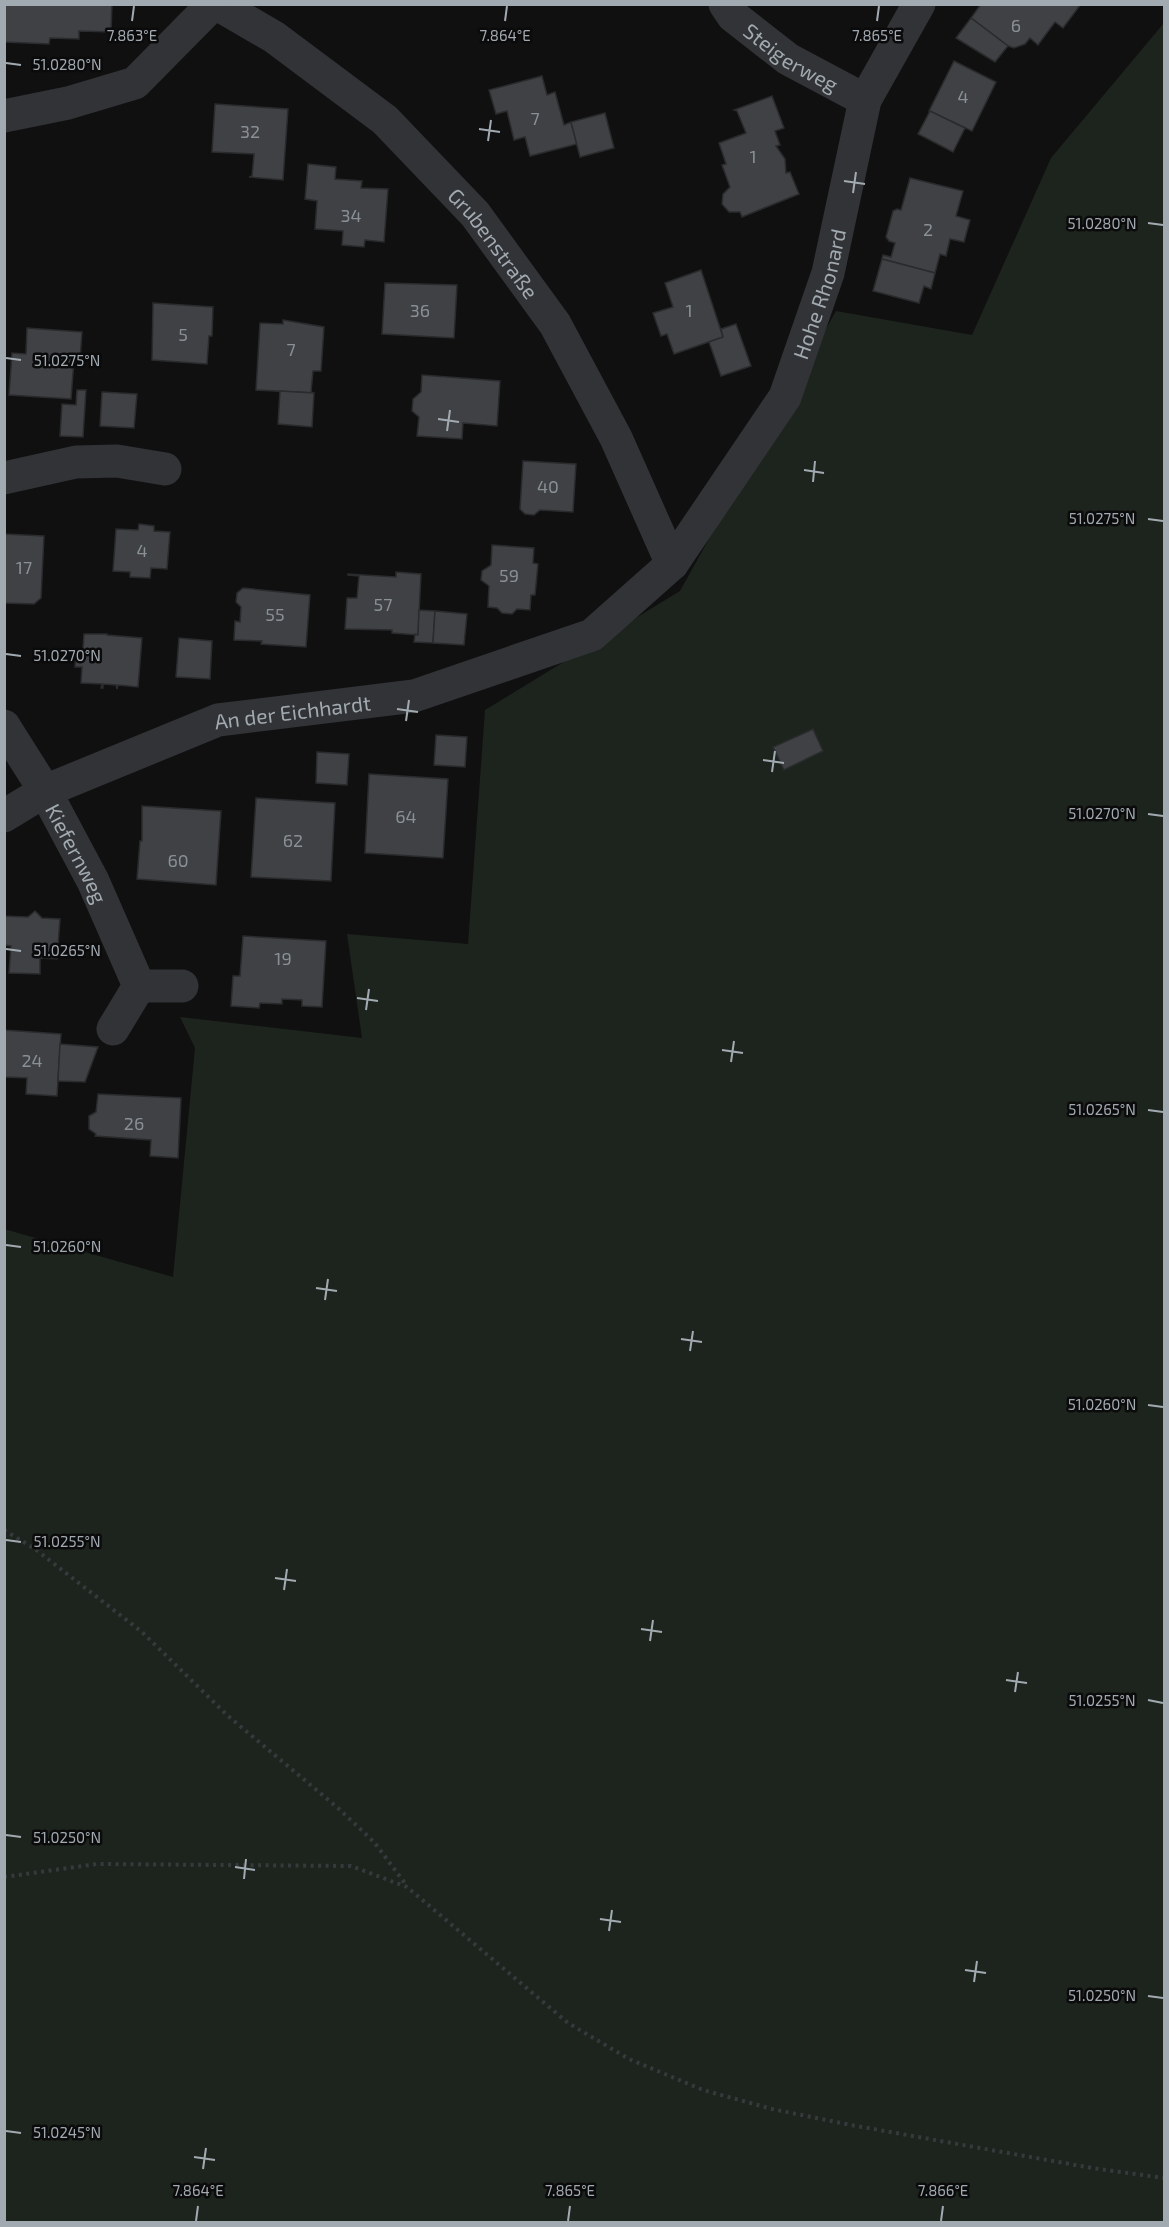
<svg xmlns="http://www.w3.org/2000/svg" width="1169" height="2227" font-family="'Exo 2',sans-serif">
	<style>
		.green { fill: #1d241d }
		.building { fill: #3f4144; stroke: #2a2b2d; stroke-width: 1.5 }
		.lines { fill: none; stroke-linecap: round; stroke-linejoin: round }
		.path { stroke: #373a3d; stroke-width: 4; stroke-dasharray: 3 4.5; stroke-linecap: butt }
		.minor { stroke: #313336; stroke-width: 33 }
		.ticks { fill: none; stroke: #a2aab1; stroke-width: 2 }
		.labels { text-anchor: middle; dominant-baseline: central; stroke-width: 5; stroke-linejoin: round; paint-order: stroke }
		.number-label { font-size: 18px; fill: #899096 }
		.street-label { font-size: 21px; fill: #a2aab1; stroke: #0b0b0c }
		.ticks-label { font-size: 15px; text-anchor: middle; fill: #a2aab1; stroke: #0b0b0c; stroke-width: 5; stroke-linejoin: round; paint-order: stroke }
	</style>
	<rect width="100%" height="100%" fill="#101011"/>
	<polygon class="green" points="1164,23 1164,2222 5,2222 4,1229 173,1277 195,1048 180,1017 362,1038 347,934 468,944 485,710 680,591 836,311 972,335 1051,158"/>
	<g class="building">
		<polygon points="4,4 112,4 111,32 79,31 79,39 50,38 49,44 4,42"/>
		<polygon points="981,4 1081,4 1063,28 1055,22 1038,45 1030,38 1025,44 1014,48 1008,46 971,18"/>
		<polygon points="971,18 1008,46 995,62 956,38"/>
		<polygon points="954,61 996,82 972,131 929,111"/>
		<polygon points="542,76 547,95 555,92 564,125 571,122 577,144 530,156 525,137 514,140 507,111 496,114 489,90"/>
		<polygon points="772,96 784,128 775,131 780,145 776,146 785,159 786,173 790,172 799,194 742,217 740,212 729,212 722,204 723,194 730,187 722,165 726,164 719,143 746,133 737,111 734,110"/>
		<polygon points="215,104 288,109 283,180 249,177 252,176 254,154 212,152"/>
		<polygon points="930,111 965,128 953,152 918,134"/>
		<polygon points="605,113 614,148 580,157 571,122"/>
		<polygon points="308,164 336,167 335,179 362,181 361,188 388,189 384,242 365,240 364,247 342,245 343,231 315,229 317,201 305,199"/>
		<polygon points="910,178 963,191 956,216 970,220 964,242 950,239 946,256 940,254 935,273 882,259 883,255 891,257 895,243 889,241 886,237 893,211 897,209 901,210"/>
		<polygon points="882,259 935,273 931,289 924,286 919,303 873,291"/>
		<polygon points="701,270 723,337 674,354 667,334 661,336 653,313 673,307 665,283"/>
		<polygon points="385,283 457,285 454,338 382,334"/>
		<polygon points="153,303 213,307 212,336 209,336 207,364 152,360"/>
		<polygon points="283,320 324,327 321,371 313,371 311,392 314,393 256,390 260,323 283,324"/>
		<polygon points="736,324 751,366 721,376 709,342 723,337 721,329"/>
		<polygon points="27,328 82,332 80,360 74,360 71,399 9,395 12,353 26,354"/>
		<polygon points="422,375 500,381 497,426 463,423 462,439 417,436 419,417 412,411 413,399 421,392"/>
		<polygon points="77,390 86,390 83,437 60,436 62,404 76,405"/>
		<polygon points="280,391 314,393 312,427 278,424"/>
		<polygon points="102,392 137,394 134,428 100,426"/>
		<polygon points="523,461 576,464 573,512 540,510 534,515 525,514 520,509"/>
		<polygon points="139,524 154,526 154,531 170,532 167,569 151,568 150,578 130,577 130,572 113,571 116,529 138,530"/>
		<polygon points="4,534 44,536 41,598 34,604 4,603"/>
		<polygon points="492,545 534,548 533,563 538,564 535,595 531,595 530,610 517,609 512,614 502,613 497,608 488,607 489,586 481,580 482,571 491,565"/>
		<polygon points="396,572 421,574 418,635 392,633 392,630 345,629 347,598 357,598 359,576 348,575 348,574 396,577"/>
		<polygon points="243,588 310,595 306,647 261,644 262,641 234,640 235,621 240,622 241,607 236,602 237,593"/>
		<polygon points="419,610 435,611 433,643 414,642 415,634 418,635"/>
		<polygon points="435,611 467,614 464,645 433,643"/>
		<polygon points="84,634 107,634 107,635 142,638 138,687 118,685 117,689 116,685 103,684 103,688 101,688 102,684 81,683 82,667 75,667 76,649 83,649"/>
		<polygon points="179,638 212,641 210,679 176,677"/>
		<polygon points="813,729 823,751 784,770 773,747"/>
		<polygon points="436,735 467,737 465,767 434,765"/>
		<polygon points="317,752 349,754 347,785 316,783"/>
		<polygon points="369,774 448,779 443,858 365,853"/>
		<polygon points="256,798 335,803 331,881 251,877"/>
		<polygon points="142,806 221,811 216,885 137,879 140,841 142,841"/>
		<polygon points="35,911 42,918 60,919 57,959 40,958 40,974 9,973 11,946 4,945 4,916 28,917"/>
		<polygon points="243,936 326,941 322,1007 302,1006 302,1000 282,999 282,1004 260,1003 259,1008 231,1006 233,976 240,976"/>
		<polygon points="4,1030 61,1034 57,1096 26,1094 27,1078 4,1077"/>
		<polygon points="60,1044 98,1047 85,1082 58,1081"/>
		<polygon points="98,1094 181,1098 178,1158 150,1156 151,1140 95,1136 96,1134 89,1129 89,1116 96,1112"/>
	</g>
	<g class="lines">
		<g class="path">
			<polyline points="4,1530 35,1549 142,1632 228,1716 338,1808 374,1842 407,1886"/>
			<polyline points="4,1877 97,1864 351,1866 407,1887 568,2023 629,2059 703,2090 772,2109 851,2125 1092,2168 1164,2178"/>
		</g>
		<g class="minor">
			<path id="s1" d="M217,4L274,37L385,120L475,214L555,324L616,438L672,564"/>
			<path id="s2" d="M725,4L733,16L788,59L865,100"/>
			<polyline points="4,116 68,103 135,83 213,4"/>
			<polyline points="4,478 76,462 117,461 165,469"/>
			<path id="s3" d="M4,726L45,791L93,881L139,986L113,1029"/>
			<path id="s4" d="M4,816L45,791L218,720L414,696L592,635L672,564L785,397L828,273L865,100L919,4"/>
			<polyline points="139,986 182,986"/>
		</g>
	</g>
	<path class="ticks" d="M132,21L134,6M505,21L507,6M877,21L879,6M6,63L21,65M479,129L500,132M488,141L491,120M844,181L865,184M853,193L856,172M1148,223L1163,225M6,358L21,360M438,419L459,422M447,431L450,410M804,470L824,473M813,482L815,461M1148,519L1163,521M6,654L21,656M397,709L418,712M406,721L409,700M763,760L784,763M772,772L775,751M1148,814L1163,816M6,949L21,951M357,998L378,1001M366,1010L369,989M722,1050L743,1053M731,1062L734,1041M1148,1110L1163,1112M6,1245L21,1247M316,1288L337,1291M325,1300L328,1279M681,1339L702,1342M690,1351L693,1331M1148,1405L1163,1407M6,1540L21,1542M275,1578L296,1581M284,1590L287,1569M641,1629L662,1632M650,1641L653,1620M1006,1680L1027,1683M1015,1692L1018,1672M1148,1700L1163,1703M6,1835L21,1837M235,1867L255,1870M244,1879L246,1859M600,1919L621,1922M609,1931L612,1910M965,1970L986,1973M974,1982L977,1961M1148,1996L1163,1998M6,2131L21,2133M194,2157L215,2160M203,2169L206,2148M196,2221L198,2206M568,2221L570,2206M941,2221L943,2206"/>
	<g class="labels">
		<g class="number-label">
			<text x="1016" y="25">6</text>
			<text x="963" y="96">4</text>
			<text x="535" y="118">7</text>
			<text x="250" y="131">32</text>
			<text x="753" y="156">1</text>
			<text x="351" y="215">34</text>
			<text x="928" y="229">2</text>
			<text x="420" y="310">36</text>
			<text x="689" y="310">1</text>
			<text x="183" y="334">5</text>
			<text x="291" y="349">7</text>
			<text x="548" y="486">40</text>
			<text x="142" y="550">4</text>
			<text x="24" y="567">17</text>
			<text x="509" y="575">59</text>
			<text x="383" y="604">57</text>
			<text x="275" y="614">55</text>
			<text x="406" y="816">64</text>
			<text x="293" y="840">62</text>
			<text x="178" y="860">60</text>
			<text x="283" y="958">19</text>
			<text x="32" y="1060">24</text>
			<text x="134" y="1123">26</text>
		</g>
		<g class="street-label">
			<text stroke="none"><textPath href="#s2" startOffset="86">Steigerweg</textPath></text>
			<text stroke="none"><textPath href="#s1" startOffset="369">Grubenstraße</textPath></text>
			<text stroke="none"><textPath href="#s4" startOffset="1038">Hohe Rhonard</textPath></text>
			<text stroke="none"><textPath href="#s4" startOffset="310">An der Eichhardt</textPath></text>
			<text stroke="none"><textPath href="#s3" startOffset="147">Kiefernweg</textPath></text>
		</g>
	</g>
	<g class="ticks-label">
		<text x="132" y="41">7.863°E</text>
		<text x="505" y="41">7.864°E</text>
		<text x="877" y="41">7.865°E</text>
		<text x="67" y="70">51.0280°N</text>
		<text x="1102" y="229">51.0280°N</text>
		<text x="67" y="366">51.0275°N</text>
		<text x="1102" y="524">51.0275°N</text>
		<text x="67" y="661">51.0270°N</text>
		<text x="1102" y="819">51.0270°N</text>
		<text x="67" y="956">51.0265°N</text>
		<text x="1102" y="1115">51.0265°N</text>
		<text x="67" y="1252">51.0260°N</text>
		<text x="1102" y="1410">51.0260°N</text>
		<text x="67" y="1547">51.0255°N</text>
		<text x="1102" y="1706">51.0255°N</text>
		<text x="67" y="1843">51.0250°N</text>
		<text x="1102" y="2001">51.0250°N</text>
		<text x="67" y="2138">51.0245°N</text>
		<text x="198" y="2196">7.864°E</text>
		<text x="570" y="2196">7.865°E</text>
		<text x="943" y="2196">7.866°E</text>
	</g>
	<rect width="1169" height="2227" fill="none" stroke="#a2aab1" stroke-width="12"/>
</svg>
